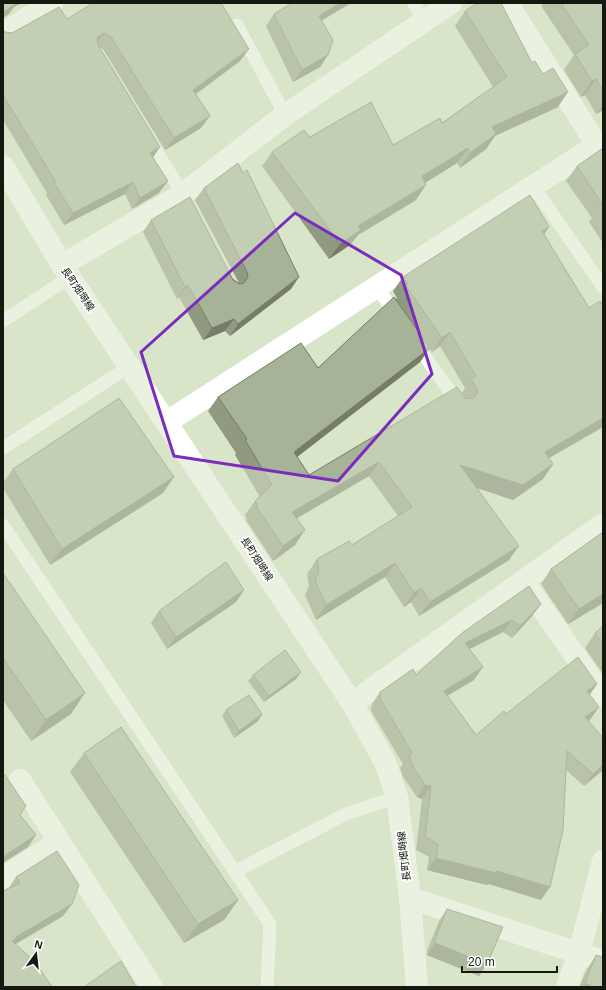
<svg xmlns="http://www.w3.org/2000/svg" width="606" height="990" font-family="Arial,'Noto Sans JP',sans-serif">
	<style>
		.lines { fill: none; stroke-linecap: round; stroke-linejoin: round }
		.service { stroke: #fff; stroke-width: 13 }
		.minor { stroke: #fff; stroke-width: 22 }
		.wall { fill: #909a82; fill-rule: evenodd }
		.shaded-wall { fill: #757d6a }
		.building { fill: #a7b397; stroke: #757d6a }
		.marked { fill: none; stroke: #7b2cbf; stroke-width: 3; stroke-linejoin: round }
		.labels { text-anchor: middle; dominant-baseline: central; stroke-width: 3.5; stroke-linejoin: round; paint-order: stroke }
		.street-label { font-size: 10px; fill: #14180e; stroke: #fff }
	</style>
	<rect width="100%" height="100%" fill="#d8e5c8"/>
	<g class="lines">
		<g class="service">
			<polyline points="414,3 424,22"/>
			<polyline points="237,25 285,115"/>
			<polyline points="148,138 186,199"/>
			<polyline points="533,186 603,287"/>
			<polyline points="376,286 397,316"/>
			<polyline points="3,321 70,277"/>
			<polyline points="414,341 460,406"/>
			<polyline points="3,448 130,366"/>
			<polyline points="3,525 270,924 267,987"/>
			<polyline points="236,871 346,814 397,797"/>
		</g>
		<g class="minor">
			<polyline points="3,33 52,3"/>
			<polyline points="3,166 62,265 352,703 385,762 397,797 410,898 417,987"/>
			<polyline points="62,265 183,194 285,115 451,3"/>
			<polyline points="167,422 597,145 507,3"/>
			<polyline points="524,582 603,696"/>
			<polyline points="352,703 603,524"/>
			<polyline points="20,780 152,987"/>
			<polyline points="3,878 58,842"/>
			<polyline points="410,898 603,961"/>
			<polyline points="567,987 579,953 603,861"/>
		</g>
	</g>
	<g class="wall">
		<polygon points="544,3 603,3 603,110 596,114 585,95 581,97 564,70 574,55 541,6"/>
		<polygon points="465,11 532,63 558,107 495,136 486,149 460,168 457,163 425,183 416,200 358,235 350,245 329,259 262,166 272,152 310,137 393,145 442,123 493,87 455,26"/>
		<polygon points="274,14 322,21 328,55 320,67 293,82 266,26"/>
		<polygon points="67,19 240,61 196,94 201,128 165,150 103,49 98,47 153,157 159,193 132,209 125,194 64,225 46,195 47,193 3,120 3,30 5,32 12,33"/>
		<polygon points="603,148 603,243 589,222 592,218 566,181 577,166"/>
		<polygon points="204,188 291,289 230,336 225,331 203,340 179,297 177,299 143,232 151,220 239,283 195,200"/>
		<path d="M544,235L589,308L603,306V427L549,458L553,464L543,479L513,500L478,488L509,560L419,616L411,602L404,607L385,577L316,620L305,595L309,586L307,574L317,559L352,545L398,516L369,476L297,518L295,545L273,561L246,520L247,519L245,515L255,501L260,497L235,455L236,453L208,411L218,397L318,368L396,299L397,298L393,291L403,277ZM440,346L465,388L462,393L309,475L297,457L420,362L429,348L432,352Z"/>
		<polygon points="13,469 163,493 50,565 3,488 3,483"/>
		<polygon points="603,532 603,603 568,624 541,584 551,569"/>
		<polygon points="3,573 71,714 31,741 3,700"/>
		<polygon points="244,590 236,602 167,649 151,623 159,611"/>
		<polygon points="541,604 532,616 512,638 503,632 469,649 474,680 447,696 476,735 506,714 597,684 590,694 590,720 588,721 603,770 584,786 566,770 541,900 489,884 487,885 427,870 429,857 416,850 422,799 417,797 403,777 400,768 403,764 371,711 372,704 380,692 416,675 462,633"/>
		<polygon points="603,626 603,674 585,648 595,633"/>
		<polygon points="253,675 296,679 264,702 248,681"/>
		<polygon points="226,710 262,714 258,721 234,738 222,716"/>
		<polygon points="84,753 238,900 224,920 184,943 70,772"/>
		<polygon points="16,877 63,916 16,944 3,987 8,889"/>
		<polygon points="447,909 487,964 479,976 427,955 427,951 439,921"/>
		<polygon points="596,955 603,987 579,987 587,969"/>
	</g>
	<g class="shaded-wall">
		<polygon points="14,3 22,3 14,7 9,14 3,18 3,12"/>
		<polygon points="340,3 351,3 311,27 319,16"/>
		<polygon points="104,33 95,45 97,38"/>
		<polygon points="249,49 240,61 185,102 193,90"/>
		<polygon points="328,55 320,67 293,82 302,70"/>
		<polygon points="596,79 585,95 581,97 592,81"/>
		<polygon points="568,92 558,107 495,136 486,149 460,168 470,153 492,127"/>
		<polygon points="603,105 603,110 596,114"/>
		<polygon points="210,116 201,128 165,150 174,138"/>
		<polygon points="160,147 152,159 150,153"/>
		<polygon points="468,148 457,163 412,191 422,176"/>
		<polygon points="168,181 159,193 132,209 140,198"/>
		<polygon points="133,182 125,194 64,225 73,213"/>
		<polygon points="426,185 416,200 358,235 350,245 329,259 340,244 358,226"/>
		<polygon points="549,227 539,242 542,231"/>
		<polygon points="299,277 291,289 230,336 238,324"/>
		<polygon points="188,285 179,297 177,299 185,287"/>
		<polygon points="234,319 225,331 203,340 212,328"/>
		<polygon points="450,332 440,346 432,352 442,338"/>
		<polygon points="430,348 420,362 284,467 294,452"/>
		<polygon points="603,418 603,427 535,466 545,452"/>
		<polygon points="379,462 369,476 282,527 292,512"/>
		<polygon points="553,464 543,479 513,500 450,479 460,465"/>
		<polygon points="174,477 163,493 50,565 62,549"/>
		<polygon points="305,530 295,545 273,561 283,546"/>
		<polygon points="519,546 509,560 419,616 430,602"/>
		<polygon points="395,563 385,577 316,620 326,605"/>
		<polygon points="421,588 411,602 404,607 414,593"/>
		<polygon points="244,590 236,602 167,649 176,637"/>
		<polygon points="603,594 603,603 568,624 579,609"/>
		<polygon points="541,604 532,616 512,638 520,626"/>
		<polygon points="512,620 503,632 456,656 465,643"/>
		<polygon points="483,667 474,680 435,703 444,691"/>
		<polygon points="301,672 296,679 264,702 269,696"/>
		<polygon points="597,684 588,697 587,691"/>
		<polygon points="85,693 71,714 31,741 46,720"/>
		<polygon points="599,707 590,720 576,730 585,717"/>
		<polygon points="262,714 258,721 234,738 239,731"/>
		<polygon points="603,765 603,770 584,786 593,774"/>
		<polygon points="425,785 431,786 422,799 417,797"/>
		<polygon points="36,835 28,847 3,863 3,857 4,856"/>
		<polygon points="436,858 497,871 550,887 541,900 489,884 487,885 427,870"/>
		<polygon points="238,900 224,920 184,943 198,924"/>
		<polygon points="72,904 63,916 10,947 12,941 16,937"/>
		<polygon points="435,943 487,964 479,976 427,955"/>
		<polygon points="585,983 592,986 591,987 582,987"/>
	</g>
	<g class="building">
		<polygon points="3,3 17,3 5,11 3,12"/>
		<polygon points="93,3 221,3 249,49 193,90 210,116 174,138 111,37 104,33 97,38 98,45 160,147 150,153 168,181 140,198 133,182 73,213 54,183 56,182 3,95 3,30 5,32 12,33 59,7 67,19"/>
		<polygon points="292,3 340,3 319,16 333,40 328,55 302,70 274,14"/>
		<polygon points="478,3 501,3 532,63 535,61 543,74 553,68 568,92 492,127 496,134 470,153 468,148 422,176 426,185 358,226 361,230 340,244 272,152 304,130 310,137 371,102 393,145 440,118 442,123 507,77 465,11"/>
		<polygon points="561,3 603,3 603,91 596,79 592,81 575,54 589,45"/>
		<polygon points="603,148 603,213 599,207 603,205 577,166"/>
		<polygon points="238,163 243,173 247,170 299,277 238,324 234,319 212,328 188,285 185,287 151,220 190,197 233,280 240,284 244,283 248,277 247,272 204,188"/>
		<polygon points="530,195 549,227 542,231 589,308 600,301 603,306 603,418 545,452 553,464 523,485 460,465 519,546 430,602 421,588 414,593 395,563 326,605 315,581 319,572 317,559 349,541 352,545 412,507 379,462 292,512 305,530 283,546 256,506 258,505 255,501 272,485 245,440 247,439 218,397 301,343 318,368 394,297 430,348 294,452 309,475 457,387 466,399 474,398 478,390 471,379 476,376 450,332 442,338 406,286 408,284 403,277"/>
		<polygon points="119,398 174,477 62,549 13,469"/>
		<polygon points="603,532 603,594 579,609 551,569"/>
		<polygon points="226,562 244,590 176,637 159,611"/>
		<polygon points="3,573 85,693 46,720 3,658"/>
		<polygon points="529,586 541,604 520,626 512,620 465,643 483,667 444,691 476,735 504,711 506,714 578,657 597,684 587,691 599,707 585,717 603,738 603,765 593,774 567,751 563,830 550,887 497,871 496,873 436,858 438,844 425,837 431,786 425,785 412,765 409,755 412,753 380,698 380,692 413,669 416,675 462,633"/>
		<polygon points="603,626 603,644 595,633"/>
		<polygon points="285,650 301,672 269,696 253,675"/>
		<polygon points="249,695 262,714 239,731 226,710"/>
		<polygon points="121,727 238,900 198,924 84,753"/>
		<polygon points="3,775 5,775 26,806 20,815 36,835 4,856 3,855"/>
		<polygon points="57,851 79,885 72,904 16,937 17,938 12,941 35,962 52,987 3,987 3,891 20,883 16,877"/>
		<polygon points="447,909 503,927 487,964 435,943 435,939"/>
		<polygon points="596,955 603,957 603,987 592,987 592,986 585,983"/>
		<polygon points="121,961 136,987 84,987"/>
	</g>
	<path d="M0 0H606V990H0ZM295,213L401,275L432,374L338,481L174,456L141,352Z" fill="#d8e5c8" fill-opacity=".55" fill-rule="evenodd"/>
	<path class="marked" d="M295,213L401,275L432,374L338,481L174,456L141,352Z"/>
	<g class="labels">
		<g class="street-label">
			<text transform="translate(78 289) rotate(56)">長町畑塒線</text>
			<text transform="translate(257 559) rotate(57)">長町畑塒線</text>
			<text transform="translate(404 856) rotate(-97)">長町畑塒線</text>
		</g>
	</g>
	<rect width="606" height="990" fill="none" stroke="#14180e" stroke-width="8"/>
	<g transform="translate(36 954) rotate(15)" stroke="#ffffff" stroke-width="3" paint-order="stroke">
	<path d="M0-3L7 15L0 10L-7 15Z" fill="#14180e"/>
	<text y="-6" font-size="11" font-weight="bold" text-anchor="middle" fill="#14180e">N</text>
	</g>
	<path d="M462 966v6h95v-6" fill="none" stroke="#14180e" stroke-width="2"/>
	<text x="468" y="966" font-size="12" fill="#14180e" stroke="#ffffff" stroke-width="3" paint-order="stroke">20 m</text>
</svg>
